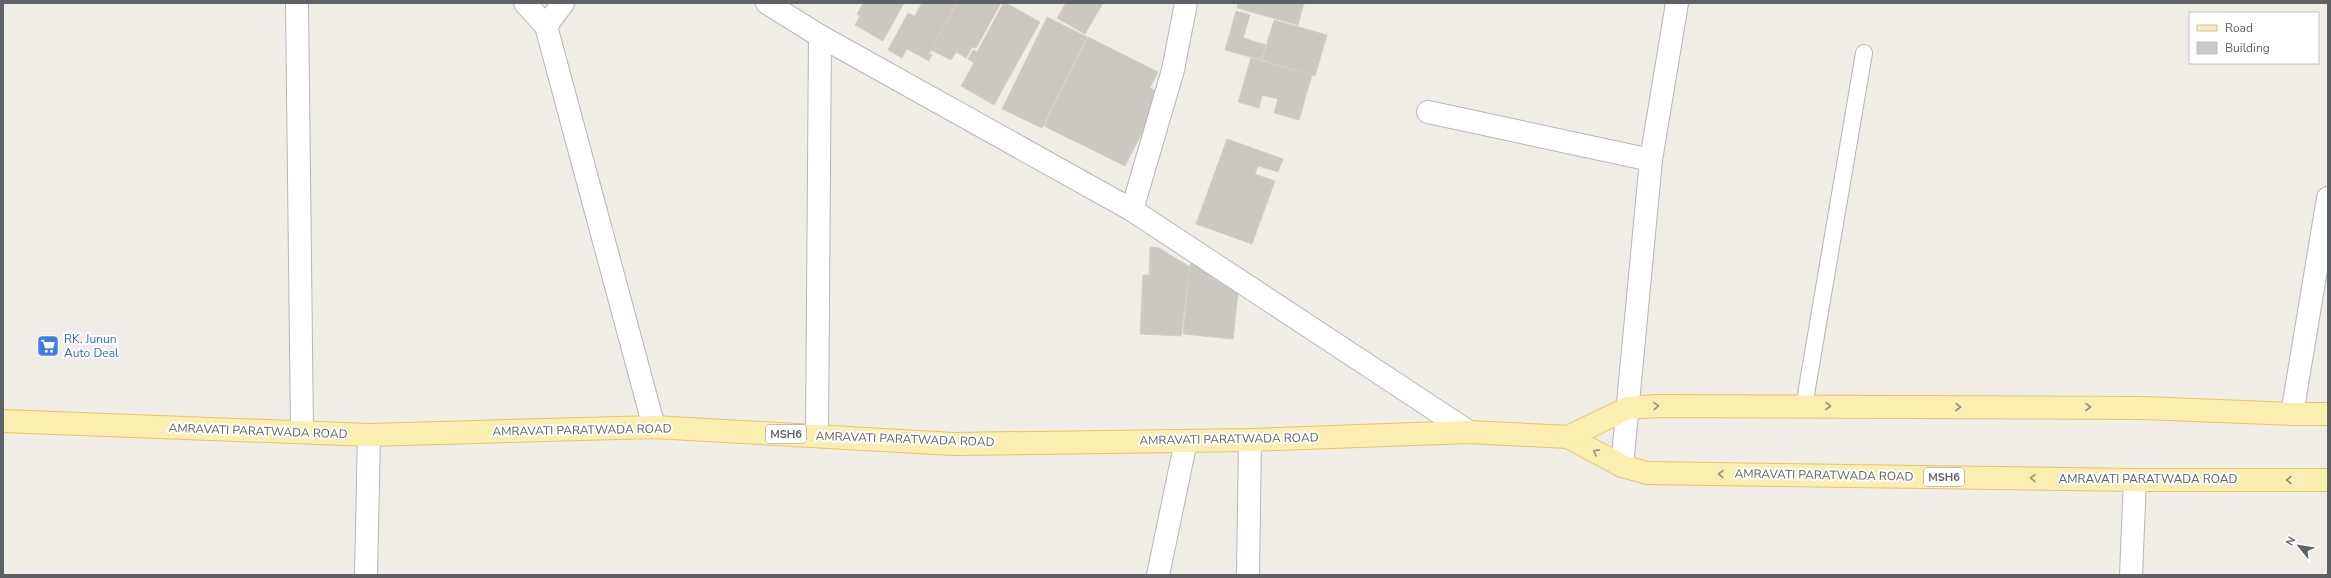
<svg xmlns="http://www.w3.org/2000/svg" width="2331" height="578" font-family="'Nunito Sans',sans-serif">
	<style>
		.building { fill: #cbc8c2; stroke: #d3cfc5 }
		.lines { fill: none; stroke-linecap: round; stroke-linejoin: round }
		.service-casing { stroke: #b3b6ba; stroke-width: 18 }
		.minor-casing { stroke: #b3b6ba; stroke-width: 24 }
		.primary-casing { stroke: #e9c465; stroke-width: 24 }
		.service { stroke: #fff; stroke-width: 16 }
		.minor { stroke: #fff; stroke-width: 22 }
		.primary { stroke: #faeeb0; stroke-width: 22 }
		.oneway { stroke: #95927f }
		.labels { text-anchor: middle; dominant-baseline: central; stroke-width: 4; stroke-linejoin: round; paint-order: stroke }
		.shield { fill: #fff; stroke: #8e9093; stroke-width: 1 }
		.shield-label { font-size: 11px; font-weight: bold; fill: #5e6165 }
		.shop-label { font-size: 12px; fill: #366cbe; stroke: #fff; text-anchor: start }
		.street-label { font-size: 12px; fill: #5e6165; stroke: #fff }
	</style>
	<rect width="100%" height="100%" fill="#efede6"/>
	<g class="building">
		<polygon points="863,3 904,3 883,41 855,25 860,16 857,14"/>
		<polygon points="922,3 956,3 929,54 932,54 929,61 907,49 902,58 888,50 908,13 915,16"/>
		<polygon points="957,3 1001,3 976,48 972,47 966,58 956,52 951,60 931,50"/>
		<polygon points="1006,3 1040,22 994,105 961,86 974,63 968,59 973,50 977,52 1003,4 1005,5"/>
		<polygon points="1066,3 1103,3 1085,34 1057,18"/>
		<polygon points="1238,3 1304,3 1298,25 1237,8"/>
		<polygon points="1236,11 1250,15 1243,38 1266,45 1261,60 1225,50"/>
		<polygon points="1047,17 1087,37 1042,128 1002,109"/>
		<polygon points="1274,20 1327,35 1315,76 1262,60"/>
		<polygon points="1088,37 1158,72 1150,88 1162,93 1125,166 1044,126"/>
		<polygon points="1251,58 1312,75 1299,120 1274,113 1278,99 1262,95 1259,108 1238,102"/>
		<polygon points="1227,139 1283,159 1278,172 1258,166 1255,174 1275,181 1252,244 1196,224"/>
		<polygon points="1150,247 1159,248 1190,267 1181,336 1140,334 1143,275 1149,275"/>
		<polygon points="1190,264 1205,265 1216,271 1212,278 1238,292 1233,339 1183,334"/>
	</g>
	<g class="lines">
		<g class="service-casing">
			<polyline id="service" points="1804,406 1864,53"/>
		</g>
		<g class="minor-casing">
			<g id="minor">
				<polyline points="297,3 302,432"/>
				<polyline points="525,3 546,26 654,427"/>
				<polyline points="767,3 820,36 1132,210 1469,432"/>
				<polyline points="546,26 563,3"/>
				<polyline points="1428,112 1651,160"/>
				<polyline points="1132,210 1173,70 1186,3"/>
				<polyline points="2292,414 2328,198"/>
				<polyline points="817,436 820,36"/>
				<polyline points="1622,466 1651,160 1677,3"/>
				<polyline points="366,575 369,435"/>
				<polyline points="1158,575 1186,441"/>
				<polyline points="1248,575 1250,440"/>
				<polyline points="2131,575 2135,480"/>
			</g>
		</g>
		<g class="primary-casing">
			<g id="primary">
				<polyline points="3,421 369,435 654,427 953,444 1250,440 1469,432 1568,437 1622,466 1647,473 2135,480 2328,480"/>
				<polyline points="1568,437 1628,408 1658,406 2143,408 2292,414 2328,414"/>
			</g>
		</g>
		<use href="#service" class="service"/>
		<use href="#minor" class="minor"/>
		<use href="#primary" class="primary"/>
	</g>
	<defs><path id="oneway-chevron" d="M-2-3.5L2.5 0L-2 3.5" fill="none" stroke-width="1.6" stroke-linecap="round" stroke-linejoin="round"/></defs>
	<g class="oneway">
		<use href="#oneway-chevron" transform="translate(1656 406) rotate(-3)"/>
		<use href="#oneway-chevron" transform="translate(1828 406)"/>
		<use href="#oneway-chevron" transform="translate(1958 407)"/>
		<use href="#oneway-chevron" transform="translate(2088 407)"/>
		<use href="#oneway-chevron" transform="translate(1596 452) rotate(-152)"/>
		<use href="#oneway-chevron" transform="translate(1721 474) rotate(-179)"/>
		<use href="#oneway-chevron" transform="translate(2033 478) rotate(-179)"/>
		<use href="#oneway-chevron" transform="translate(2289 480) rotate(-180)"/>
	</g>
	<defs>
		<g id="supermarket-square" transform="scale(1.15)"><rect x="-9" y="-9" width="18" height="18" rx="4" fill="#3f7fe0" stroke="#fff"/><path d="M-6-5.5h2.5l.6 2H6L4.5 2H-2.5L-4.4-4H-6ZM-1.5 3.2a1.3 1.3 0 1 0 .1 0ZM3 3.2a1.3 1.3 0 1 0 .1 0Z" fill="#fff"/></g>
	</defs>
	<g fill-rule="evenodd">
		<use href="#supermarket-square" x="48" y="346"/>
	</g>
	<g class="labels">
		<g class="shield">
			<rect x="766" y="425" width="40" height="18" rx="3"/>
			<rect x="1924" y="468" width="40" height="18" rx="3"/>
		</g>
		<g class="shield-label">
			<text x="786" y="434">MSH6</text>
			<text x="1944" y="477">MSH6</text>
		</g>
		<g class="shop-label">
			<text x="64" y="339">RK. Junun<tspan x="64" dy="14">Auto Deal</tspan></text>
		</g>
		<g class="street-label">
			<text transform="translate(582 430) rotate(-1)">AMRAVATI PARATWADA ROAD</text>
			<text transform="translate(258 431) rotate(2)">AMRAVATI PARATWADA ROAD</text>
			<text transform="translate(905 439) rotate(2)">AMRAVATI PARATWADA ROAD</text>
			<text transform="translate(1229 439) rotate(-1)">AMRAVATI PARATWADA ROAD</text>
			<text transform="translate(1824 475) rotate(1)">AMRAVATI PARATWADA ROAD</text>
			<text x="2148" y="479">AMRAVATI PARATWADA ROAD</text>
		</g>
	</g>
	<rect width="2331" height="578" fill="none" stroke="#5e6165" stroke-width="8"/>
	<rect x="2189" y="12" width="130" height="52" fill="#ffffff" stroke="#bfc0c1"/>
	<rect x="2197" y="25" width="20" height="6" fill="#faeeb0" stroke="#bfc0c1"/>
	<text x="2225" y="32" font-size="12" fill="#5e6165">Road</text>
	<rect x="2197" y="42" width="20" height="12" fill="#cbc8c2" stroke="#bfc0c1"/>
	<text x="2225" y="52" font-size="12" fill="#5e6165">Building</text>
	<g transform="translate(2299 546) rotate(300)" stroke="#ffffff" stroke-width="3" paint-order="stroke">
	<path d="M0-3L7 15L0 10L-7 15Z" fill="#5e6165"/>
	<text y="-6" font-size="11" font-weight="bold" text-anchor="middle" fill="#5e6165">N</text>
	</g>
</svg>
